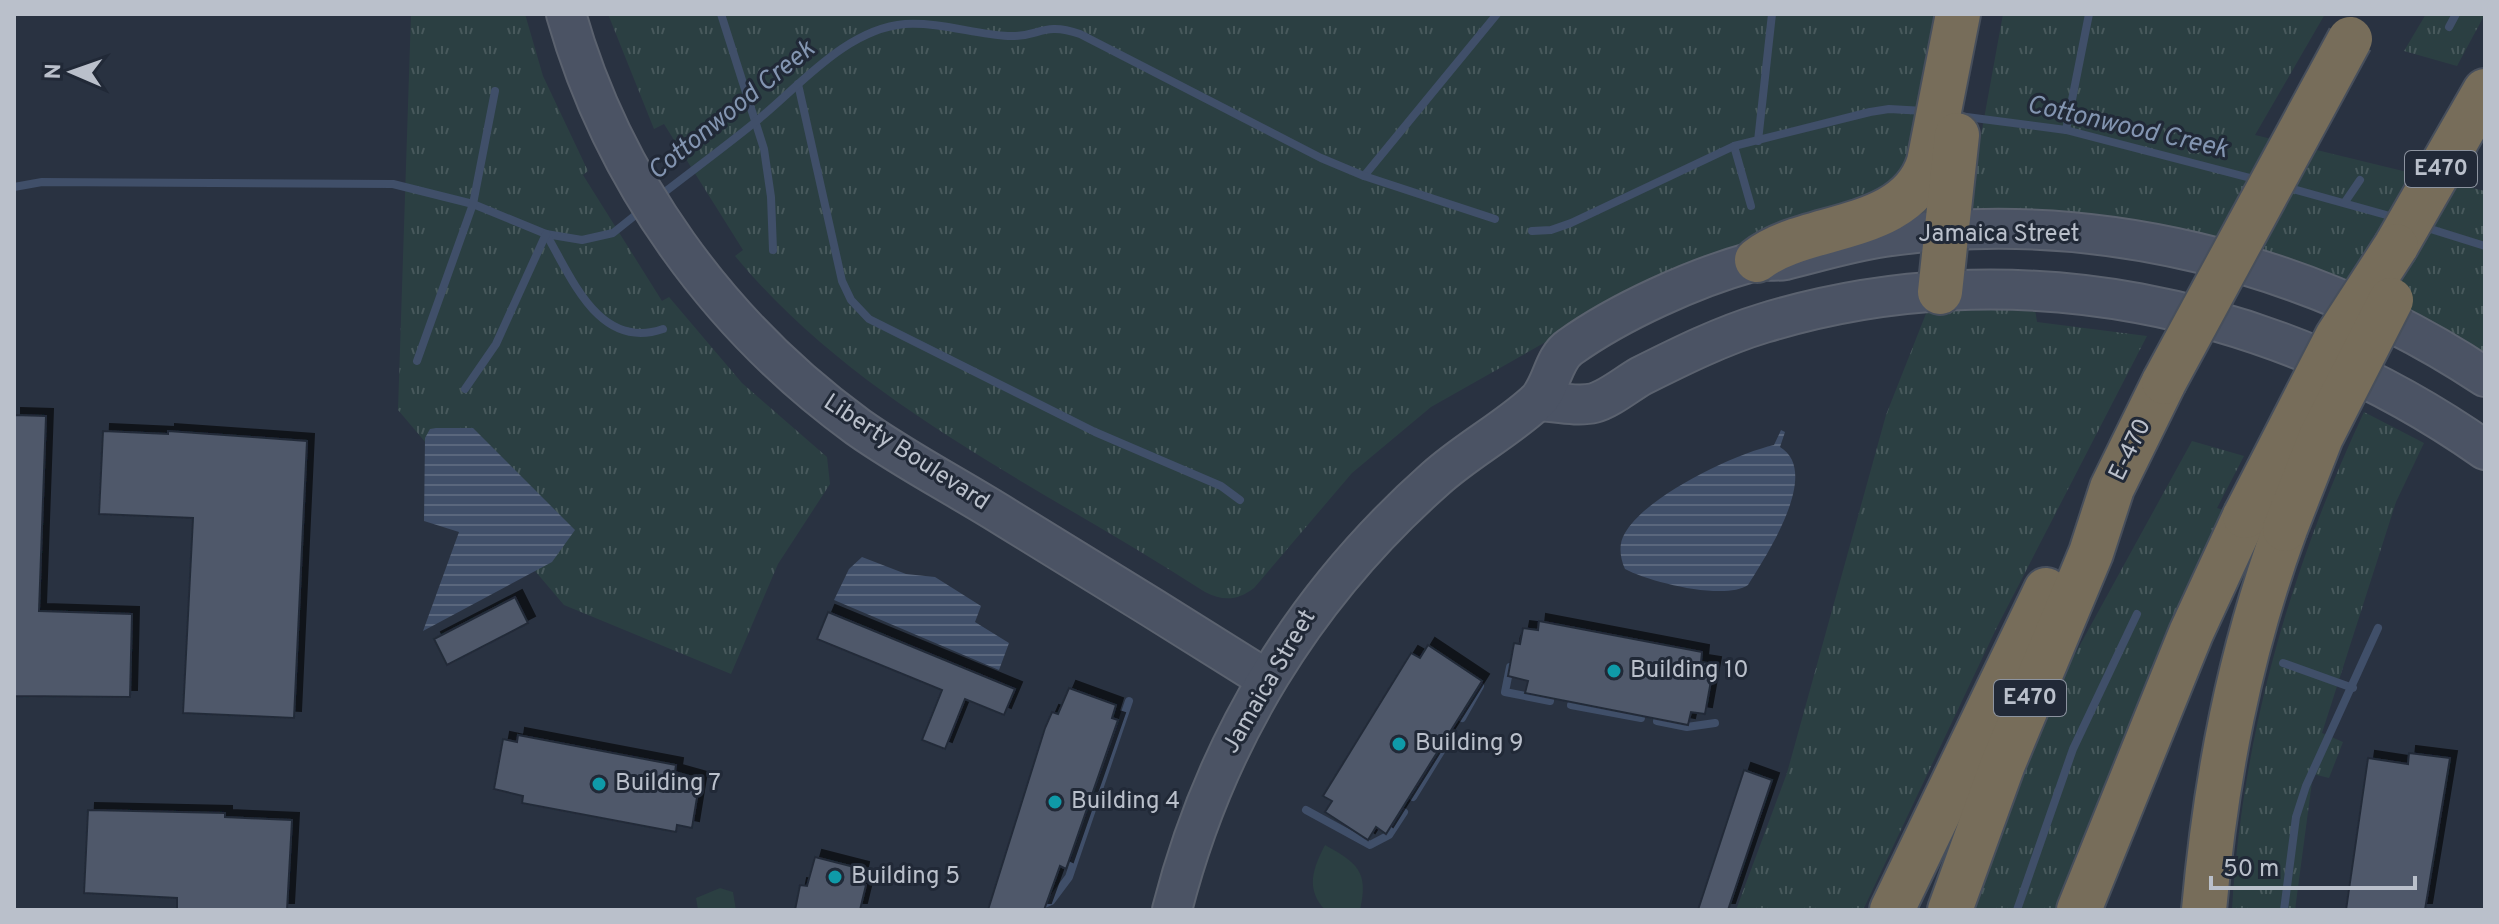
<svg xmlns="http://www.w3.org/2000/svg" width="2499" height="924" font-family="Overpass,sans-serif">
	<style>
		.grass { fill: url(#grass-tufts) }
		.green { fill: #2b3f42 }
		.water { fill: url(#water-rules) }
		.lines { fill: none; stroke-linecap: round; stroke-linejoin: round }
		.stream { stroke: #404f69; stroke-width: 8 }
		.building { fill: #4f596a; stroke: #232b39; stroke-width: 2; filter: url(#shadow) }
		.secondary-casing { stroke: #5b626f; stroke-width: 42 }
		.highway-casing { stroke: #474f5c; stroke-width: 48 }
		.secondary { stroke: #4b5364; stroke-width: 38 }
		.highway { stroke: #776d5a; stroke-width: 44 }
		.highway-bridge-casing { stroke: #474f5c; stroke-width: 48; stroke-linecap: butt }
		.highway-bridge { stroke: #776d5a; stroke-width: 44 }
		.culture-dot { fill: #0f9aa8; stroke: #212937; stroke-width: 3 }
		.labels { text-anchor: middle; dominant-baseline: central; stroke-width: 6; stroke-linejoin: round; paint-order: stroke }
		.shield { fill: #212937; stroke: #8c939f; stroke-width: 2 }
		.shield-label { font-size: 22px; font-weight: bold; fill: #bac0cb }
		.street-label { font-size: 24px; fill: #bac0cb; stroke: #212937 }
		.poi-label { font-size: 24px; fill: #bac0cb; stroke: #212937; text-anchor: start }
		.water-label { font-size: 26px; font-style: italic; fill: #8395b1; stroke: #212937 }
	</style>
	<defs>
		<pattern id="grass-tufts" width="24" height="20" patternUnits="userSpaceOnUse" patternTransform="scale(2)"><rect width="24" height="20" fill="#2b3f42"/><path d="M3 7l-1-3M5 7V3M7 7l1-3M15 17l-1-3M17 17v-4M19 17l1-3" fill="none" stroke="#48595c"/></pattern>
		<pattern id="water-rules" width="6" height="5" patternUnits="userSpaceOnUse" patternTransform="scale(2)"><rect width="6" height="5" fill="#404f69"/><path d="M0 2.5h6" fill="none" stroke="#5a677d"/></pattern>
		<filter id="shadow"><feDropShadow dx="7" dy="-7" stdDeviation="0" flood-color="#0009"/></filter>
	</defs>
	<rect width="100%" height="100%" fill="#293241"/>
	<g class="grass">
		<polygon points="411,14 525,14 543,76 588,171 583,175 662,301 669,297 742,383 827,457 830,484 778,564 731,674 564,605 398,410"/>
		<path d="M608,14H1937L1903,179L1551,339L1431,407L1352,473L1254,588C1237,601 1223,601 1205,592C1043,487 860,407 735,256L743,250L664,124L654,129Z"/>
		<path d="M2003,14H2325L2255,135L2485,191V354C2381,289 2260,237 2138,222C2084,215 2028,217 1973,214L1968,207Z"/>
		<polygon points="2426,14 2485,14 2457,66 2404,51"/>
		<polygon points="1985,308 2035,309 2037,322 2147,336 1997,627 1863,910 1736,910 1787,773 1886,415 1927,311"/>
		<path d="M2364,412L2424,443L2396,502L2322,733L2343,742L2329,778L2313,774L2295,910H2232C2242,735 2291,568 2364,412Z"/>
		<polygon points="2192,441 2244,456 2217,508 2227,511 2152,681 2057,910 1972,910 2047,705"/>
	</g>
	<g class="green">
		<path d="M1325,845C1357,863 1369,871 1360,910H1325C1305,889 1313,868 1325,845Z"/>
		<polygon points="720,888 733,892 736,910 698,910 696,898"/>
	</g>
	<g class="water">
		<polygon points="436,428 473,428 575,530 552,562 423,631 459,532 424,521 425,438 430,429"/>
		<path d="M1781,430L1785,432L1780,447C1822,472 1766,556 1748,585C1725,601 1649,582 1625,569C1620,558 1618,544 1625,533C1646,496 1734,454 1774,445Z"/>
		<polygon points="862,557 906,574 935,577 981,606 975,622 1009,643 999,670 834,600 849,569"/>
	</g>
	<g class="lines">
		<g class="stream">
			<polyline points="721,14 764,149 771,197 773,250"/>
			<polyline points="2449,27 2456,14"/>
			<polyline points="798,84 842,281 851,300 869,319 1095,432 1221,486 1240,500"/>
			<polyline points="1959,116 2066,130 2258,180"/>
			<polyline points="2066,130 2089,14"/>
			<polyline points="1758,141 1772,14"/>
			<polyline points="1734,146 1751,206"/>
			<polyline points="1364,176 1497,14"/>
			<polyline points="14,187 42,182 393,184 473,204 546,234 582,240 613,233 643,209"/>
			<polyline points="2286,187 2397,218"/>
			<path d="M657,198C689,173 722,149 754,123C798,88 845,29 905,24C940,22 974,34 1008,36C1039,38 1042,21 1080,34L1321,158L1364,176L1495,219"/>
			<polyline points="2345,202 2360,180"/>
			<polyline points="2421,226 2485,246"/>
			<polyline points="1532,231 1551,230 1571,223 1734,146 1870,112 1889,109 1925,111"/>
			<path d="M546,234C572,278 599,351 663,329"/>
			<polyline points="417,361 473,204 495,91"/>
			<polyline points="465,389 496,344 546,234"/>
			<polyline points="2283,663 2353,688"/>
			<polyline points="1510,667 1505,692 1550,701"/>
			<polyline points="1571,705 1641,718"/>
			<polyline points="1462,718 1480,686"/>
			<polyline points="1657,721 1687,727 1715,723"/>
			<polyline points="1413,797 1451,735"/>
			<polyline points="1306,810 1370,845 1389,835 1404,812"/>
			<polyline points="1039,906 1051,901 1069,877 1129,701"/>
			<polyline points="2017,910 2073,749 2137,614"/>
			<polyline points="2284,910 2296,817 2306,786 2378,628"/>
		</g>
	</g>
	<g class="building">
		<polygon points="14,415 46,416 39,611 132,614 130,697 14,696"/>
		<polygon points="103,431 168,434 168,431 307,441 294,718 183,713 193,518 99,514"/>
		<polygon points="515,597 528,623 447,665 434,639"/>
		<polygon points="828,612 1015,689 1004,715 965,699 945,749 922,740 942,690 817,639"/>
		<polygon points="1539,621 1702,652 1701,662 1714,664 1705,714 1691,712 1688,725 1525,693 1528,681 1508,676 1514,643 1520,644 1523,628 1538,630"/>
		<polygon points="1428,645 1482,681 1386,834 1376,827 1368,840 1325,812 1332,801 1323,796 1411,653 1420,658"/>
		<polygon points="1069,688 1116,705 1112,718 1118,720 1066,869 1060,866 1044,910 988,910 1045,728 1052,712 1058,714"/>
		<polygon points="518,735 676,765 675,772 700,779 692,828 677,825 676,832 522,803 523,796 494,789 503,739 517,742"/>
		<polygon points="2409,753 2450,758 2425,910 2346,910 2368,758 2408,764"/>
		<polygon points="1744,770 1772,780 1728,910 1698,910"/>
		<polygon points="88,810 225,813 225,817 292,820 287,910 177,910 177,898 84,893"/>
		<polygon points="815,857 862,869 859,883 866,885 860,910 795,910 800,885 807,886"/>
	</g>
	<g class="lines">
		<g class="secondary-casing">
			<g id="secondary">
				<path d="M566,14C613,180 719,326 858,427C906,461 959,488 1008,519C1095,572 1180,625 1266,679"/>
				<path d="M1539,401C1555,402 1578,407 1594,403C1609,399 1627,384 1641,376C1681,356 1721,336 1764,323C2011,248 2276,303 2485,450"/>
				<path d="M1172,910C1215,741 1304,595 1435,479C1466,451 1504,431 1535,403C1552,389 1552,359 1570,347C1619,312 1694,278 1752,262C1763,259 1774,262 1785,260C1818,252 1850,242 1884,237C2091,207 2312,262 2485,377"/>
			</g>
		</g>
		<g class="highway-casing">
			<g id="highway">
				<polyline points="2396,246 2485,91"/>
				<path d="M1757,260C1804,222 1907,234 1929,162L1958,14"/>
				<polyline points="1940,292 1957,135"/>
				<polyline points="1892,910 2046,590"/>
				<polyline points="1950,910 2003,764 2091,553 2112,488 2164,382"/>
				<polyline points="2079,910 2191,633 2245,516"/>
				<path d="M2204,910C2216,777 2239,655 2285,529"/>
			</g>
		</g>
		<use href="#secondary" class="secondary"/>
		<use href="#highway" class="highway"/>
		<g class="highway-bridge-casing">
			<g id="highway-bridge">
				<polyline points="2164,382 2350,39"/>
				<polyline points="2245,516 2337,337 2396,246"/>
				<polyline points="2285,529 2321,437 2391,300"/>
			</g>
		</g>
		<use href="#highway-bridge" class="highway-bridge"/>
	</g>
	<g class="culture-dot">
		<circle cx="1614" cy="671" r="8"/>
		<circle cx="1399" cy="744" r="8"/>
		<circle cx="599" cy="784" r="8"/>
		<circle cx="1055" cy="802" r="8"/>
		<circle cx="835" cy="877" r="8"/>
	</g>
	<g class="labels">
		<g class="shield">
			<rect x="2405" y="151" width="72" height="36" rx="6"/>
			<rect x="1994" y="680" width="72" height="36" rx="6"/>
		</g>
		<g class="shield-label">
			<text x="2441" y="169">E470</text>
			<text x="2030" y="698">E470</text>
		</g>
		<g class="street-label">
			<text x="1999" y="235">Jamaica Street</text>
			<text transform="translate(2131 450) rotate(-64)">E-470</text>
			<text transform="translate(906 453) rotate(33)">Liberty Boulevard</text>
			<text transform="translate(1270 682) rotate(-60)">Jamaica Street</text>
		</g>
		<g class="poi-label">
			<text x="1630" y="671">Building 10</text>
			<text x="1415" y="744">Building 9</text>
			<text x="615" y="784">Building 7</text>
			<text x="1071" y="802">Building 4</text>
			<text x="851" y="877">Building 5</text>
		</g>
		<g class="water-label">
			<text transform="translate(732 111) rotate(-39)">Cottonwood Creek</text>
			<text transform="translate(2127 128) rotate(13)">Cottonwood Creek</text>
		</g>
	</g>
	<rect width="2499" height="924" fill="none" stroke="#bac0cb" stroke-width="32"/>
	<g transform="translate(72 72) rotate(272)" stroke="#212937" stroke-width="6" paint-order="stroke">
	<path d="M0-6L14 30L0 20L-14 30Z" fill="#bac0cb"/>
	<text y="-12" font-size="22" font-weight="bold" text-anchor="middle" fill="#bac0cb">N</text>
	</g>
	<path d="M2211 876v12h204v-12" fill="none" stroke="#bac0cb" stroke-width="4"/>
	<text x="2223" y="876" font-size="24" fill="#bac0cb" stroke="#212937" stroke-width="6" paint-order="stroke">50 m</text>
</svg>
